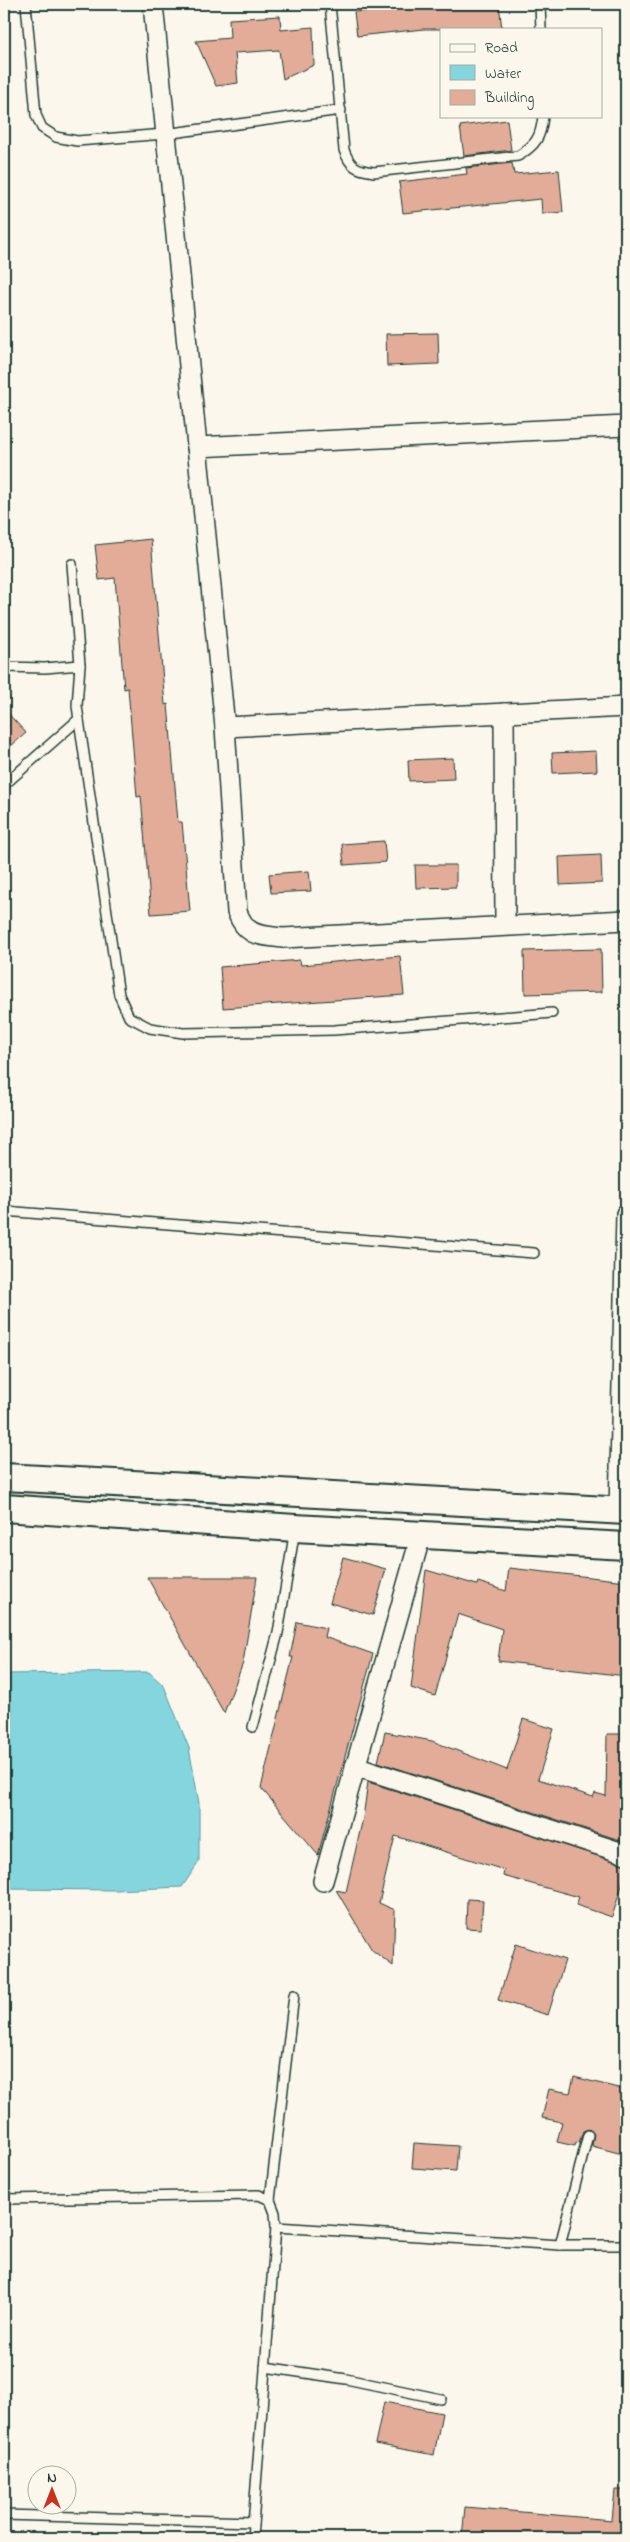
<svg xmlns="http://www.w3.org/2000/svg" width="630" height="2542" font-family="'Indie Flower',sans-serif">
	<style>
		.water { fill: #85d5df; stroke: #5c989b }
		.building { fill: #e3ac99; stroke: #1f3d34 }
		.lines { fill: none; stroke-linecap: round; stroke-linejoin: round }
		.service-casing { stroke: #1f3d34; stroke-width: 12 }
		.minor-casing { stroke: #1f3d34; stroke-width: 22 }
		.secondary-casing { stroke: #1f3d34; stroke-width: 30 }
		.service { stroke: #fbf7ec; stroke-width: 9 }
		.minor { stroke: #fbf7ec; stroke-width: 19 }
		.secondary { stroke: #fbf7ec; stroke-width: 26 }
	</style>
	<rect width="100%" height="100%" fill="#fbf7ec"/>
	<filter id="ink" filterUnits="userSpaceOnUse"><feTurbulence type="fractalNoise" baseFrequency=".02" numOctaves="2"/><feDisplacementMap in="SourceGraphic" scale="10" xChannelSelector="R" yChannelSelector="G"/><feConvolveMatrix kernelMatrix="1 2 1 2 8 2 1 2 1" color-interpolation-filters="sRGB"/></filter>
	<g filter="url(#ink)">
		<polygon class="water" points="149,1672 164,1686 189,1748 199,1803 199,1862 182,1887 115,1890 4,1889 4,1674"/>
		<g class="building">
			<polygon points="437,4 499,4 502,29 424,29 357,36 354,12"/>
			<polygon points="280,16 281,30 313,27 314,65 283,79 279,50 235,53 238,83 216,86 196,41 230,38 229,19"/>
			<polygon points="507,120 511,150 464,156 460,126"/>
			<polygon points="512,163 514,174 559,170 563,212 542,214 541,199 403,213 399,182 467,174 466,168"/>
			<polygon points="438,333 439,364 387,366 386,334"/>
			<polygon points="151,539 165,705 168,704 178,822 182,822 190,911 151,914 141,796 137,797 128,688 124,689 115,578 99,580 95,545"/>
			<polygon points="4,709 26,733 4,752"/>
			<polygon points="596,751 597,771 553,773 552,753"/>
			<polygon points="453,758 454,779 409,781 408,760"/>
			<polygon points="384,841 386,862 344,865 342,844"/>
			<polygon points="601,855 602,883 560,885 559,857"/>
			<polygon points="415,865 456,865 456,887 416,888"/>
			<polygon points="309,871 311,891 271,893 269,874"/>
			<polygon points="601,949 602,992 525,994 524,951"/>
			<polygon points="400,956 404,995 223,1008 220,967 300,960 301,965"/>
			<polygon points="343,1557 386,1569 373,1615 330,1603"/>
			<polygon points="509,1568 626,1581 626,1676 498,1661 502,1629 458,1614 435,1696 411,1688 426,1570 477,1585 478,1582 506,1591"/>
			<polygon points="147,1577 257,1577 243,1663 224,1713"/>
			<polygon points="297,1622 326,1628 324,1637 373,1654 318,1855 261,1788 293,1657 290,1657"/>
			<polygon points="523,1719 554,1729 538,1779 593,1797 595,1793 606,1796 607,1734 626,1734 626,1842 378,1762 385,1732 432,1741 507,1770"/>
			<polygon points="368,1782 626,1865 626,1872 612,1917 576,1905 579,1897 503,1876 504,1870 395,1836 379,1903 395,1910 393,1966 372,1950 336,1890 346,1892 363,1818"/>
			<polygon points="467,1899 483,1900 481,1929 466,1928"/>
			<polygon points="516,1944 565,1960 548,2015 498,2000"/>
			<polygon points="574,2077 626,2090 626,2155 592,2146 594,2134 589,2129 583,2131 579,2143 576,2142 575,2146 557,2142 562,2122 542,2118 549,2089 570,2093"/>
			<polygon points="414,2143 458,2146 456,2171 412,2168"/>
			<polygon points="384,2402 442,2413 434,2455 375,2444"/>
			<polygon points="615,2490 626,2490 626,2538 462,2538 465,2507 612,2520"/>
		</g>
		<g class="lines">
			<g class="service-casing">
				<g id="service">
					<polyline points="26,4 36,115 42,128 56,137 77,141 165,134 341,110"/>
					<path d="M330,4L344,150C350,167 357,170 374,172L518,156C536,145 541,137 543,116"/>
					<polyline points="540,4 541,29"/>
					<polyline points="72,564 80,665"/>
					<polyline points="4,667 45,668 80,665 77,706 119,995 129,1017 150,1028 183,1033 334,1030 552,1013"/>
					<polyline points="4,785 79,719"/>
					<polyline points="4,1211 534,1253"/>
					<polyline points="253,1727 278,1633 295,1529"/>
					<polyline points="4,2199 259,2195 270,2200 275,2213 276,2227 252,2538"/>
					<polyline points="270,2200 294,1995"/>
					<polyline points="276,2227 560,2245 626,2245"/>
					<polyline points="560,2245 588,2135"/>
					<polyline points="265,2367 346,2379 441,2399"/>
					<polyline points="4,2515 253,2522"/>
				</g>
			</g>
			<g class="minor-casing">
				<g id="minor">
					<path d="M153,4L225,727L237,912C247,937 259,935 283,938L626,920"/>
					<polyline points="197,447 626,426"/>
					<polyline points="504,713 505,925"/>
					<polyline points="225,727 626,707"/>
					<polyline points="619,1511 626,1214"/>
					<polyline points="355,1766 626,1854"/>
					<polyline points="323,1881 421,1535"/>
				</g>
			</g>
			<g class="secondary-casing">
				<g id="secondary">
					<polyline points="4,1477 626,1511"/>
					<polyline points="4,1508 295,1528 626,1546"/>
				</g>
			</g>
			<use href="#service" class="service"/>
			<use href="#minor" class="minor"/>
			<use href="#secondary" class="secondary"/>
		</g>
	</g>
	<rect width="630" height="2542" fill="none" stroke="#fbf7ec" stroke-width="20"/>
	<rect x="10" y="10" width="610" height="2522" fill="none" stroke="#1f3d34" stroke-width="2" filter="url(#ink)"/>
	<rect x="440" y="28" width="162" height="90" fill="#fbf7ec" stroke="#a3ada2"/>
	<rect x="450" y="44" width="25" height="8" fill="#fbf7ec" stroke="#a3ada2"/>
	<text x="485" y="52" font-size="15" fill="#1f3d34">Road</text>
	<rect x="450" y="65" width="25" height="15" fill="#85d5df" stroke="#a3ada2"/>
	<text x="485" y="78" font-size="15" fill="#1f3d34">Water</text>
	<rect x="450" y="90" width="25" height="15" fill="#e3ac99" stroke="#a3ada2"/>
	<text x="485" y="102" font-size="15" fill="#1f3d34">Building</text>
	<g transform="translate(52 2490)"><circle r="24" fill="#fbf7ec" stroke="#a3ada2"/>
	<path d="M0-4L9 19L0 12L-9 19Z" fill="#c8321e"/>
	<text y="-8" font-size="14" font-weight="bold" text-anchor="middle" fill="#1f3d34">N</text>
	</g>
</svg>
